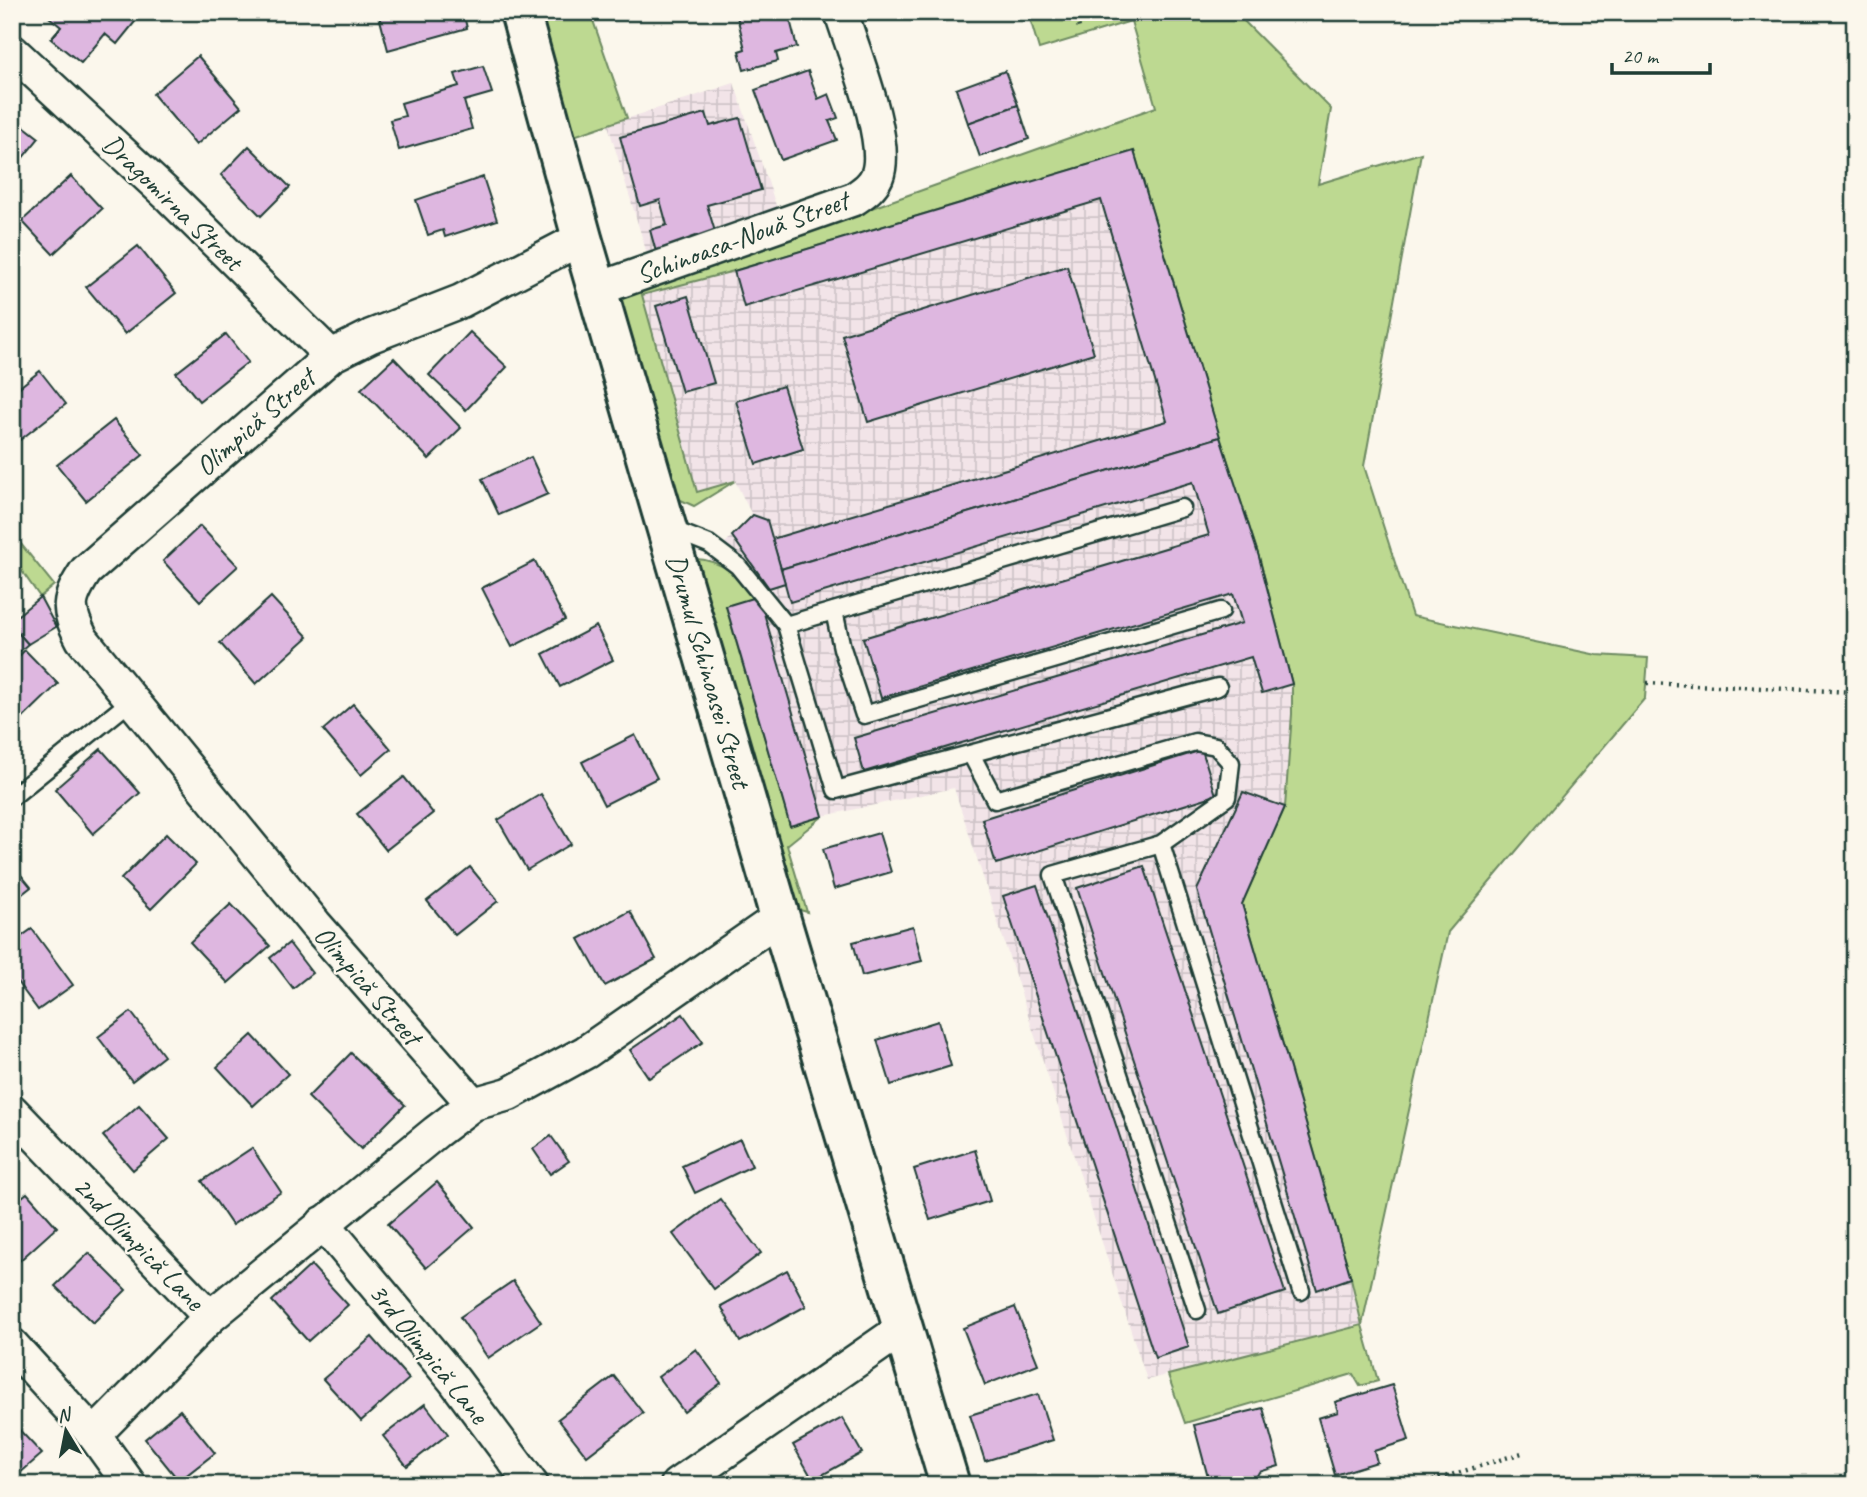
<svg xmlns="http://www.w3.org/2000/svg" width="1867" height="1497" font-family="Caveat,sans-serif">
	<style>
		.industrial { fill: url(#industrial-grid) }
		.green { fill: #bdd991; stroke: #6e8b62; stroke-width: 2 }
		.building { fill: #deb7e0; stroke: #1f3d34; stroke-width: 2 }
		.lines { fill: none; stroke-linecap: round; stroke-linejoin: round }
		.lane-casing { stroke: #1f3d34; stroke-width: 21 }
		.street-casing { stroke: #1f3d34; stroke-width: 37 }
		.secondary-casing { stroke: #1f3d34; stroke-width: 44 }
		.path { stroke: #1f3d34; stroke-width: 4.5; stroke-dasharray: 2 5; stroke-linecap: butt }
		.lane { stroke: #fbf7ec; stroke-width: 16 }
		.street { stroke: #fbf7ec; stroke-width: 32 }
		.secondary { stroke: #fbf7ec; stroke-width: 38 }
		.labels { text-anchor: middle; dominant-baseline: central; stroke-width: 5; stroke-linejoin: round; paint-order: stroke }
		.street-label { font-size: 28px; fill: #1f3d34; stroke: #fbf7ec }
	</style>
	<defs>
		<pattern id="industrial-grid" width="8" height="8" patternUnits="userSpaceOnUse" patternTransform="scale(1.75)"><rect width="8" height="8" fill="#f2e4e8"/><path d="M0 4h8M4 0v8" fill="none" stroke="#cfc4c8"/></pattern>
	</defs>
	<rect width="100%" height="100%" fill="#fbf7ec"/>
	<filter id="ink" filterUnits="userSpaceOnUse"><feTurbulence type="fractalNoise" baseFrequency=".0143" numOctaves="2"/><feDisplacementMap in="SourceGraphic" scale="14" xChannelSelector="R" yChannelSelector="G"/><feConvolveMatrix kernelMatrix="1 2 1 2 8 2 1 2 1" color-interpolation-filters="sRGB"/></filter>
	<g filter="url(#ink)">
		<g class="industrial">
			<polygon points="734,83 779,214 648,257 608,125"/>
			<polygon points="1134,151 1220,437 1259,557 1292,684 1292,714 1285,807 1351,1278 1362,1325 1147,1380 954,788 823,816 790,826 726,606 710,559 752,515 735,481 698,493 642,295 734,271"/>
		</g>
		<g class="green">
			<polygon points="536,12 590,12 627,118 571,137"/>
			<polygon points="1028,12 1235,12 1331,109 1318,184 1421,153 1364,466 1412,616 1597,655 1648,658 1645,698 1448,932 1362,1325 1378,1381 1360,1386 1353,1374 1185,1423 1168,1375 1362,1325 1351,1278 1242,904 1285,807 1292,714 1292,684 1259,557 1220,437 1134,151 734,271 642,295 697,492 735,481 694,506 672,496 617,305 624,296 1156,107 1131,21 1039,49"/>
			<polygon points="12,533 54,585 40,597 12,557"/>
			<path d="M695,559C721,559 742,579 759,596L726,607L790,825L823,816L787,845L807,912L793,908Z"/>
		</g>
		<g class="building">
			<polygon points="43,12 143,12 117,44 105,34 81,63 51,39 61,27"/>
			<polygon points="378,12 463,12 467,28 388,50"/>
			<polygon points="736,12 788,12 797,47 776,53 778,61 744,70 739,51 745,49"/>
			<polygon points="897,12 917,12 898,17"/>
			<polygon points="198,56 241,107 196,145 153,94"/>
			<polygon points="483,66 492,93 464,101 472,129 399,150 390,120 405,116 401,103 459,86 455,74"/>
			<polygon points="808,71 818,99 829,94 838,118 829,121 837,140 781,160 755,90"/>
			<polygon points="1005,71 1018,105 968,123 956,89"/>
			<polygon points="1018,105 1029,139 980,157 968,123"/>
			<polygon points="706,113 710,126 740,118 761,190 707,205 716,235 656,252 650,230 667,225 660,200 640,206 620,137"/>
			<polygon points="12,117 39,138 12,171"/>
			<polygon points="249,146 290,187 261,216 221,175"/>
			<polygon points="1134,151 1220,437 781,569 772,539 1167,421 1101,200 744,307 734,271"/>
			<polygon points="71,176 102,209 53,254 22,221"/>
			<polygon points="483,177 497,220 445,237 443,230 428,235 416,200"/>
			<polygon points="138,246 176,293 125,334 86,287"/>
			<polygon points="1067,266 1094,353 868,422 842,335"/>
			<polygon points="688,296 714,383 682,392 656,306"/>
			<polygon points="470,332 507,367 466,410 429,375"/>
			<polygon points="226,334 248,362 199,401 176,373"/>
			<polygon points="394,358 461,428 429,459 361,389"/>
			<polygon points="40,371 66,404 20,440 12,431 12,393"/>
			<polygon points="783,386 803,449 756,464 736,401"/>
			<polygon points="114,420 143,455 86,501 57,465"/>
			<polygon points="1220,437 1259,557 1292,684 1262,693 1251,657 864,772 854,738 1242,623 1233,594 881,698 863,638 1209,535 1193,482 790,602 781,569"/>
			<polygon points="531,457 548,494 499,515 482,479"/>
			<polygon points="753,515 767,520 785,583 769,588 732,536"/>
			<polygon points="200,526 238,566 200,601 163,561"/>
			<polygon points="535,561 565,620 512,647 482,588"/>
			<polygon points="759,596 823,816 790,826 726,606"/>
			<polygon points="40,597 56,627 28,644 12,626 12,620"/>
			<polygon points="271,597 308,637 256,684 220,643"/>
			<polygon points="12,626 28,644 12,658"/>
			<polygon points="596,626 613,660 560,687 543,654"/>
			<polygon points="25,650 58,684 22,719 12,709 12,663"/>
			<polygon points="353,704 391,749 361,775 323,730"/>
			<polygon points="635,735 657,778 604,805 582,762"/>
			<polygon points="101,749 140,793 93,834 55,789"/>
			<polygon points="1202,750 1216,795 996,864 982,819"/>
			<polygon points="404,777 433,813 386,850 357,814"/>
			<polygon points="1243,792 1285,807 1242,904 1351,1278 1317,1290 1197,890"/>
			<polygon points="541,794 571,844 527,870 498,820"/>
			<polygon points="879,833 891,872 834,889 823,849"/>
			<polygon points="166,834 196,864 151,909 121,879"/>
			<polygon points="12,864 31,887 12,902"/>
			<polygon points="1144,866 1285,1292 1218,1314 1077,888"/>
			<polygon points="470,867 498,901 455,935 427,901"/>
			<polygon points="1037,885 1189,1347 1155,1358 1003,896"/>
			<polygon points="231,904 270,946 228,983 190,942"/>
			<polygon points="630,911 656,959 605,986 579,939"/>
			<polygon points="913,926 922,961 862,976 853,942"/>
			<polygon points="32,929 73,985 38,1010 12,975 12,943"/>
			<polygon points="289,943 312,973 293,988 270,958"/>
			<polygon points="131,1012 164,1056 132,1081 98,1037"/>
			<polygon points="683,1014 703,1042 649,1078 630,1050"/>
			<polygon points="938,1021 951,1066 891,1085 877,1040"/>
			<polygon points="252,1035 288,1074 253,1106 217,1067"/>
			<polygon points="351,1053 405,1105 361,1149 308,1097"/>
			<polygon points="139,1105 169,1139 133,1170 103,1136"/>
			<polygon points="551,1136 569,1161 550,1174 533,1149"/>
			<polygon points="740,1139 752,1166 695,1193 682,1166"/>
			<polygon points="252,1148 281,1192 232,1225 202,1181"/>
			<polygon points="975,1150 990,1201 930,1220 914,1169"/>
			<polygon points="437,1182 474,1227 426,1268 388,1224"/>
			<polygon points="27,1193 57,1227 16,1264 12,1259 12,1205"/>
			<polygon points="720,1199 761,1253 714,1289 673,1234"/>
			<polygon points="89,1253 126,1290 93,1323 55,1286"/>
			<polygon points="311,1265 348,1305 308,1341 272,1301"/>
			<polygon points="787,1270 806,1306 740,1342 721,1306"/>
			<polygon points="513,1281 541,1322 488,1358 460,1317"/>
			<polygon points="1015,1307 1038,1364 985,1385 963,1328"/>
			<polygon points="372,1337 409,1379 361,1421 323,1379"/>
			<polygon points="696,1349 721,1383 684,1412 658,1377"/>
			<polygon points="614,1376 643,1413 587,1456 558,1419"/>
			<polygon points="1392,1385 1409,1440 1374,1451 1377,1462 1335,1475 1318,1418 1338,1412 1335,1402"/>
			<polygon points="1038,1394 1053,1440 985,1461 970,1415"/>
			<polygon points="425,1404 448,1434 407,1466 383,1436"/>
			<polygon points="1263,1408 1279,1466 1259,1472 1252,1485 1210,1485 1194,1425"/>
			<polygon points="180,1410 215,1453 179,1481 145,1439"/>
			<polygon points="842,1418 862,1453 813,1480 793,1445"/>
			<polygon points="12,1422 42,1454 12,1480"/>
		</g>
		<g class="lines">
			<g class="lane-casing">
				<g id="lane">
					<polyline points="671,529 709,544 738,566 786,625 836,790 1218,687"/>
					<polyline points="834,611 842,648 864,715 1221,611"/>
					<polyline points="786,625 1182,508"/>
					<polyline points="971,754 995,800 1195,742 1216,746 1231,763 1227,797 1161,844 1053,875 1197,1310"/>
					<polyline points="12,797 132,700"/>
					<polyline points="1161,844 1301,1291"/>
				</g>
			</g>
			<g class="street-casing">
				<g id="street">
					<polyline points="12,51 171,198 331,356"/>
					<path d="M598,289L854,199C864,192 872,187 877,176C891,142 852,48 841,12"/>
					<path d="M473,1104L315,924L82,639C66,608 67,600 86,571L331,356L371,336L461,301L582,238"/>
					<polyline points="12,1111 210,1317"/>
					<polyline points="323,1223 454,1380 532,1485"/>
					<polyline points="12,1345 94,1435 130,1485"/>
					<polyline points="94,1435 210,1317 436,1132 473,1104 509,1094 586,1052 780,917"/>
					<polyline points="677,1485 902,1329"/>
				</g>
			</g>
			<g class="secondary-casing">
				<polyline id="secondary" points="520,12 582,238 780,917 950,1485"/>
			</g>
			<g class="path">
				<polyline points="1075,12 1079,28"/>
				<polyline points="1647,683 1855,692"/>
				<polyline points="1419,1485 1525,1452"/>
			</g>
			<use href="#lane" class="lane"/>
			<use href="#street" class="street"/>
			<use href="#secondary" class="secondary"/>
		</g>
	</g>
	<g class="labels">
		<g class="street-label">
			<text transform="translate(173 202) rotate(44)">Dragomirna Street</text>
			<text transform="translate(742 237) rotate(-20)">Schinoasa-Nouă Street</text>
			<text transform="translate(255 422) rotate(-41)">Olimpică Street</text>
			<text transform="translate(709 671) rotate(74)">Drumul Schinoasei Street</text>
			<text transform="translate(368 985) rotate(49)">Olimpică Street</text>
			<text transform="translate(139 1243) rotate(46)">2nd Olimpică Lane</text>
			<text transform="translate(429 1353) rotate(51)">3rd Olimpică Lane</text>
		</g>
	</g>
	<rect width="1867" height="1497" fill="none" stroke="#fbf7ec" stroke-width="42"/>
	<rect x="21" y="21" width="1825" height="1455" fill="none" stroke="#1f3d34" stroke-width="2.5" filter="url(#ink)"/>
	<g transform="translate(66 1431) rotate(350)" stroke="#fbf7ec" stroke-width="5" paint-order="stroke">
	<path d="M0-5L12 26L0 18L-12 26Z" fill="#1f3d34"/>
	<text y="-10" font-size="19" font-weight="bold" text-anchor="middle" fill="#1f3d34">N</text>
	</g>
	<path d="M1612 63v10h98v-10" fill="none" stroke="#1f3d34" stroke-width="3.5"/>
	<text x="1622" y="63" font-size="21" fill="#1f3d34" stroke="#fbf7ec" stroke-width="5" paint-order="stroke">20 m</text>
</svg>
